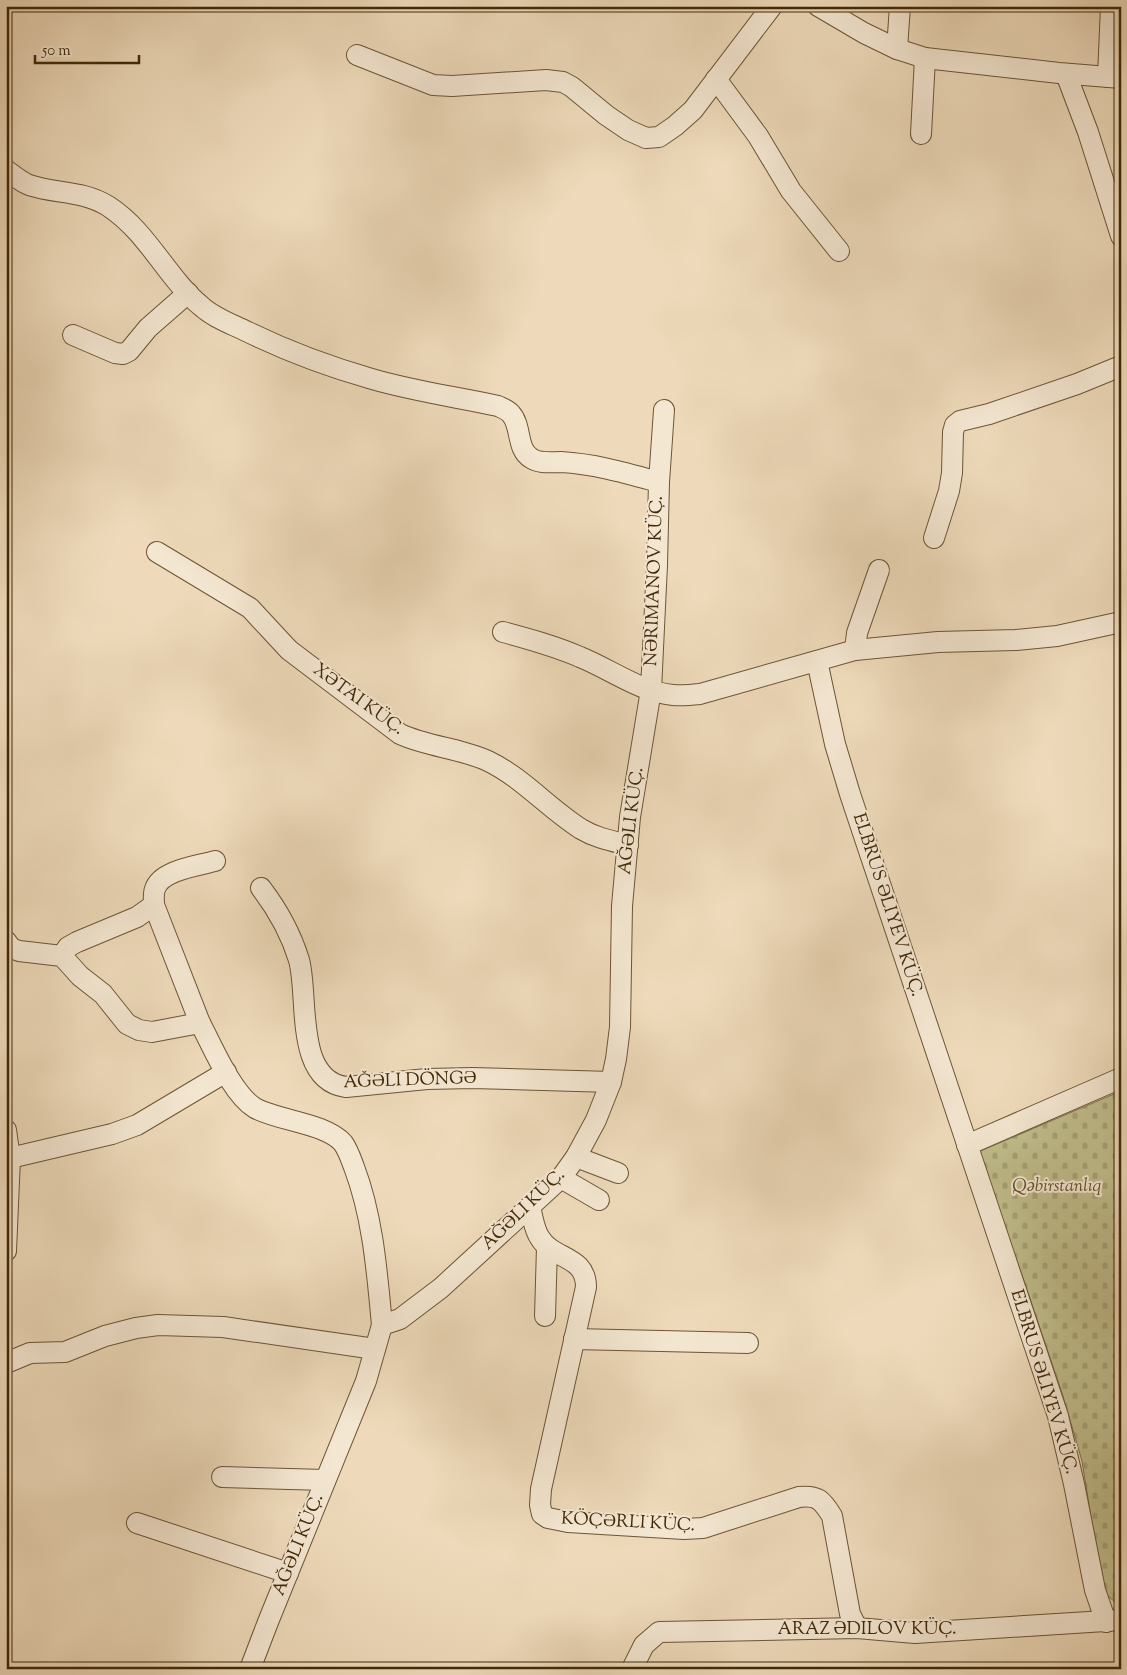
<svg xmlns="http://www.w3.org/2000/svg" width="1127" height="1675" font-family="'Sorts Mill Goudy',serif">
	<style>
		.cemetery { fill: url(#cemetery-stones); stroke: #80734a }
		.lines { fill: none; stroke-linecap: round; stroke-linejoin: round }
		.minor-casing { stroke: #6c5534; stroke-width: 22 }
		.minor { stroke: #f4e7d2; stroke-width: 20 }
		.labels { text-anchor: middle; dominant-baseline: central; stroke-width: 4; stroke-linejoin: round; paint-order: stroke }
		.street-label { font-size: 18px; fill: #412908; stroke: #f4e7d2 }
		.park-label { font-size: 18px; font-style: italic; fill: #614e29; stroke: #f4e7d2 }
	</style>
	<defs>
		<pattern id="cemetery-stones" width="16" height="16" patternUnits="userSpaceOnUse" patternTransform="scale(1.25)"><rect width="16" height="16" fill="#c0bd8b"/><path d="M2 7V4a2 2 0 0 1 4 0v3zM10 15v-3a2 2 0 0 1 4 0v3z" fill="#a6a276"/></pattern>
	</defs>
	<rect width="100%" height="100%" fill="#eedaba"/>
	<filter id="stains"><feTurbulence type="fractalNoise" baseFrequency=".004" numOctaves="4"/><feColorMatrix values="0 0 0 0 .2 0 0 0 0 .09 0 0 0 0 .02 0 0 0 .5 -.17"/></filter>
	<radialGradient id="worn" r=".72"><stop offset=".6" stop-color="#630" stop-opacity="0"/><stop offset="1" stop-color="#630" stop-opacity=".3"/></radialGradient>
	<polygon class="cemetery" points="1121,1091 1121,1606 1120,1606 1103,1592 1082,1461 1063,1396 1021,1272 976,1153"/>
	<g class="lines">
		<g class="minor-casing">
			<g id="minor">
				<polyline points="818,6 864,33 897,49 925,58 1059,73 1121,78"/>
				<polyline points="897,49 900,6"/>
				<polyline points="357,55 433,85 452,86 546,80 563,82 572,87 606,115 628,130 646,138 659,137 675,126 693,110 772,6"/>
				<polyline points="1066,74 1088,132 1121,236"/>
				<polyline points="1108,77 1111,6"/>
				<polyline points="716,79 758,136 791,191 839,251"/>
				<polyline points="921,134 925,58"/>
				<path d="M6,170C13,175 21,182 29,185C56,194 82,190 108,206C148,232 166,277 201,306C214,318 232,324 248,332C287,351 330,367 372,379C413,391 456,397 498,406C502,408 508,410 511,414C522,426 516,449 531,458C539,464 552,462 561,462C595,464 626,473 659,482L657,565L651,690L630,817L622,906L620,1027L616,1059L611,1082L596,1120L576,1157L561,1178L441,1288L400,1319L382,1325L366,1381L268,1622L250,1669"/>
				<polyline points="73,335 115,353 123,354 129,351 148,328 188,293"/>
				<polyline points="659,482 664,410"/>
				<polyline points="934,538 949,491 952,473 953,432 955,425 960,421 989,414 1077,384 1121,366"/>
				<path d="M157,552L250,608L289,650L400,734C428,747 460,748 488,761C523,778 548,808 581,829C596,838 612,841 628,845"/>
				<path d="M503,632C529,639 555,646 580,657C610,669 640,692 673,695C681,696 691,695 700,694L855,650L938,642L1016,640L1057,636L1121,622"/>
				<polyline points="855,650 857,633 879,570"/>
				<polyline points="817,661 835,744 850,794 1058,1416 1074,1484 1095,1590 1106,1622"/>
				<path d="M261,888C277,909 291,934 299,960C309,996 294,1080 346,1087L427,1079L472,1078L611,1082"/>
				<path d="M6,941L11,948L19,951L62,956L80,976L103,994L127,1024L139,1030L152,1032L200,1023C213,1047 232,1094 255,1108C279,1121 325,1123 343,1143C348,1150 351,1159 354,1167C373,1217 377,1272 382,1325"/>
				<polyline points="62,956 68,947 77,942 137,917 154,905"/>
				<path d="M200,1023L154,905C154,900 153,894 155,889C161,870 198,866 215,861"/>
				<polyline points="6,1130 10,1158 112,1134 137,1125 226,1072"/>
				<polyline points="967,1145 1121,1078"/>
				<polyline points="576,1157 618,1173"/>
				<polyline points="561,1178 599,1200"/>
				<path d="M530,1208C533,1217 534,1230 540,1238C553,1260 586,1255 586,1287L541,1489L540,1505L542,1514L548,1518L568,1522L684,1529L703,1528L799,1497C818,1495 822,1500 832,1516L850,1614L857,1628"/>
				<polyline points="6,1251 10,1158"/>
				<polyline points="545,1316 547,1247"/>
				<polyline points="574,1339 748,1343"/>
				<polyline points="6,1363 30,1353 65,1352 105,1336 136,1328 158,1325 223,1327 375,1349"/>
				<polyline points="222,1477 325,1480"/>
				<polyline points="137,1523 288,1573"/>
				<polyline points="632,1669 644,1645 659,1632 857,1628 915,1633 1121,1620"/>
			</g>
		</g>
		<use href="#minor" class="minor"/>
	</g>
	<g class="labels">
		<g class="street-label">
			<text transform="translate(655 581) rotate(-88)">NƏRIMANOV KÜÇ.</text>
			<text transform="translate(358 700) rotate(36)">XƏTAI KÜÇ.</text>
			<text transform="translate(632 821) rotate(-83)">AĞƏLI KÜÇ.</text>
			<text transform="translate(887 905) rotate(72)">ELBRUS ƏLIYEV KÜÇ.</text>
			<text transform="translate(410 1081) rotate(-2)">AĞƏLI DÖNGƏ</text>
			<text transform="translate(524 1210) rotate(-44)">AĞƏLI KÜÇ.</text>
			<text transform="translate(1043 1382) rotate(73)">ELBRUS ƏLIYEV KÜÇ.</text>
			<text transform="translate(628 1523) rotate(3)">KÖÇƏRLI KÜÇ.</text>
			<text transform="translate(299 1545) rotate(-68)">AĞƏLI KÜÇ.</text>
			<text x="867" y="1630">ARAZ ƏDILOV KÜÇ.</text>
		</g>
		<g class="park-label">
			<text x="1057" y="1187">Qəbirstanlıq</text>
		</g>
	</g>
	<rect width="1127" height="1675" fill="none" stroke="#eedaba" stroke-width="25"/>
	<rect x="8" y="8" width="1112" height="1660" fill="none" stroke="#412908" stroke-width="2.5"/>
	<rect x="12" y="12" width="1102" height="1650" fill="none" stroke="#412908"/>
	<path d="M35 55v8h104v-8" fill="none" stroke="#412908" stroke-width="2.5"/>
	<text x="42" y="55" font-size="15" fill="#412908" stroke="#f4e7d2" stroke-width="4" paint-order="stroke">50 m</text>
	<rect width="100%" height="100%" filter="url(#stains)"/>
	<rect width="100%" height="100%" fill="url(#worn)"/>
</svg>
